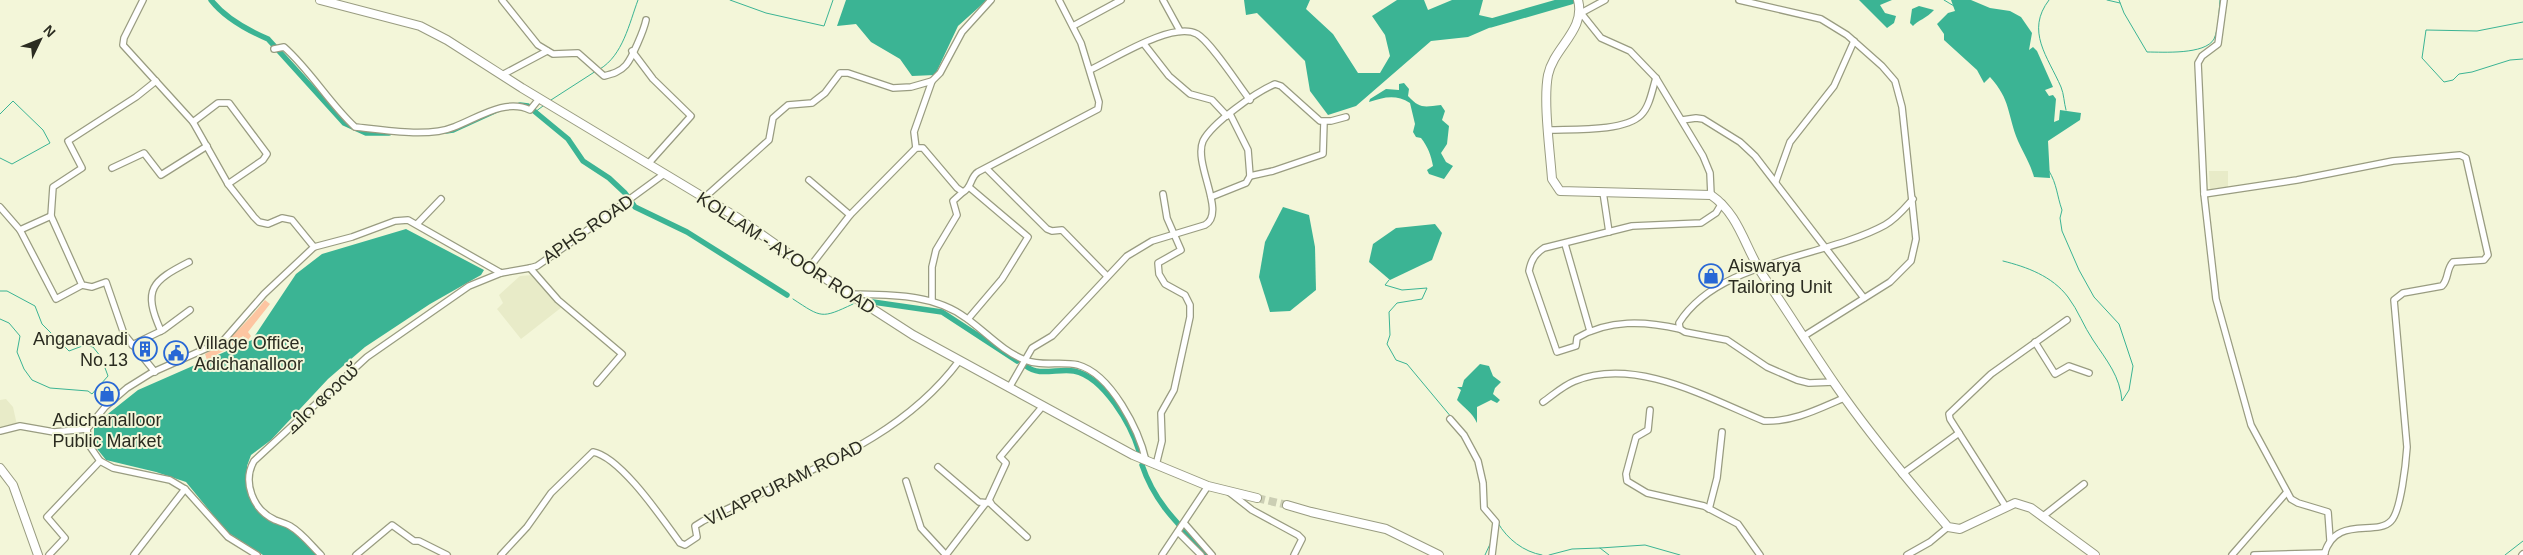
<svg xmlns="http://www.w3.org/2000/svg" width="2523" height="555" font-family="Helvetica,'Noto Sans Malayalam',sans-serif">
	<style>
		.built { fill: #e8ebc8 }
		.green { fill: #fdc5a1 }
		.water { fill: #3bb494 }
		.lines { fill: none; stroke-linecap: round; stroke-linejoin: round }
		.stream { stroke: #3bb494; stroke-width: 1 }
		.canal { stroke: #3bb494; stroke-width: 5.5 }
		.river { stroke: #3bb494; stroke-width: 9 }
		.secondary-tunnel { stroke: #cbceb4; stroke-width: 8; stroke-dasharray: 8 4; stroke-linecap: butt }
		.street-casing { stroke: #999c81; stroke-width: 8 }
		.secondary-casing { stroke: #999c81; stroke-width: 10 }
		.street { stroke: #fff; stroke-width: 5.5 }
		.secondary { stroke: #fff; stroke-width: 8 }
		.labels { text-anchor: middle; dominant-baseline: central; stroke-width: 4; stroke-linejoin: round; paint-order: stroke }
		.street-label { font-size: 18px; fill: #2b2c21; stroke: #f3f6d9 }
		.poi-label { font-size: 18px; fill: #2b2c21; stroke: #f3f6d9; text-anchor: start }
	</style>
	<rect width="100%" height="100%" fill="#f3f6d9"/>
	<g class="built">
		<polygon points="2209,171 2228,171 2228,189 2210,191"/>
		<polygon points="533,275 562,307 521,339 497,309 503,303 499,295 520,276"/>
		<polygon points="6,399 13,407 17,425 0,430 0,400"/>
	</g>
	<path class="green" d="M265,300L270,304L248,332L251,336L248,340L243,336L232,346L207,360L205,354C231,340 247,322 265,300Z"/>
	<g class="water">
		<polygon points="846,0 987,0 958,26 935,75 912,76 900,59 871,42 856,24 837,26"/>
		<polygon points="1244,0 1310,0 1306,9 1333,34 1358,73 1380,73 1390,56 1385,35 1372,16 1397,0 1424,0 1428,10 1452,0 1483,0 1479,15 1505,21 1468,37 1431,41 1356,106 1328,115 1310,91 1305,61 1257,13 1246,15"/>
		<polygon points="1859,0 1892,0 1880,5 1885,13 1896,16 1894,23 1887,28"/>
		<path d="M1951,0H1971L1990,8L2010,11L2021,17L2032,33L2029,50L2033,47L2037,51L2053,87L2045,90L2049,96L2053,95L2056,99L2054,122L2059,120L2060,110L2081,113L2080,120L2048,141L2050,178L2034,177C2030,163 2024,154 2018,141C2007,114 2011,100 1990,77L1984,83L1977,70L1944,40V34L1937,24L1948,13L1955,11Z"/>
		<path d="M1919,6L1934,10C1927,18 1917,21 1913,26L1910,23L1912,9Z"/>
		<path d="M1404,83L1409,89L1408,96C1420,109 1424,107 1441,105L1445,111L1442,120L1449,126L1447,144L1441,153L1446,162L1453,166L1444,179L1429,174L1427,170L1433,166C1431,155 1428,147 1421,138L1416,137L1413,132L1415,124L1410,103C1396,94 1384,97 1369,102L1370,99L1386,89L1399,90V84Z"/>
		<polygon points="1283,207 1309,215 1315,247 1316,290 1290,311 1270,312 1259,277 1265,242"/>
		<polygon points="1435,224 1442,233 1432,260 1390,280 1369,262 1373,244 1396,228"/>
		<polygon points="406,229 484,270 481,275 430,304 365,347 328,379 271,440 251,455 247,466 248,487 272,520 290,528 320,555 263,555 227,532 186,482 156,472 106,460 94,445 94,428 109,413 138,390 252,340 296,274 322,254"/>
		<path d="M1480,364L1489,366L1493,376L1501,382L1495,388L1493,394L1500,400L1497,403L1491,400L1477,407V423C1472,412 1465,409 1457,400L1461,390L1457,387H1462L1464,380Z"/>
	</g>
	<g class="lines">
		<g class="stream">
			<polyline points="730,0 766,13 824,26 833,0"/>
			<polyline points="1944,0 1954,6"/>
			<path d="M2049,0C2025,31 2048,57 2061,87C2064,94 2064,103 2066,110"/>
			<polyline points="2107,0 2120,3"/>
			<path d="M2119,0L2124,13L2147,52C2163,52 2205,55 2214,39C2219,28 2219,11 2220,0"/>
			<polyline points="2523,22 2477,31 2426,30 2422,58 2444,82 2453,80 2459,74 2472,72 2510,60 2523,59"/>
			<path d="M600,69C623,55 629,24 638,0"/>
			<polyline points="551,100 596,71"/>
			<polyline points="535,112 543,106"/>
			<polyline points="0,114 13,101 43,130 50,143 12,164 0,158"/>
			<path d="M2003,261C2027,267 2052,276 2068,297C2078,310 2084,327 2093,340C2107,361 2120,376 2122,401L2129,390L2133,366L2119,324L2094,297L2079,270L2062,231L2060,218L2062,210C2057,196 2057,184 2049,171"/>
			<polyline points="1389,280 1385,285 1402,290 1427,288 1422,299 1397,303 1389,312 1390,335 1387,344 1396,360 1407,364 1452,418"/>
			<polyline points="0,291 7,291 35,306 42,324 69,351 85,345 93,347 101,357 108,376 92,394 88,391 50,388 32,380 24,369 17,352 20,336 9,323 0,319"/>
			<path d="M793,299C822,318 821,319 853,304"/>
			<path d="M1498,523C1507,539 1524,552 1542,555"/>
			<polyline points="1600,548 1645,545 1680,555"/>
			<polyline points="1485,555 1491,542"/>
			<polyline points="1549,555 1572,549 1600,548 1609,555"/>
			<polyline points="2505,555 2523,541"/>
		</g>
		<g class="canal">
			<path d="M211,0C225,18 247,30 268,39L344,123L366,133H389"/>
			<polyline points="520,105 528,106 568,139 583,161 609,178 625,193 635,207 687,232 787,295"/>
			<polyline points="446,131 453,130 499,109"/>
			<polyline points="866,301 942,312 1017,361"/>
			<path d="M1026,366C1039,377 1058,368 1074,371C1104,377 1131,425 1139,451"/>
			<path d="M1142,465C1155,504 1180,526 1208,555"/>
		</g>
		<polyline class="river" points="1491,23 1571,0"/>
		<polyline class="secondary-tunnel" points="1257,498 1287,505"/>
		<g class="street-casing">
			<g id="street">
				<polyline points="143,0 124,38 123,45 193,122 228,184 254,217 259,222 268,224 282,218 292,220 314,247 264,294 223,341 151,373 127,388 105,407 87,429 89,445 100,461 113,468 170,480 185,489 228,537 257,555"/>
				<path d="M502,0L538,45L553,54L578,53L604,76C612,74 620,72 626,65C632,58 644,30 646,20"/>
				<polyline points="1163,0 1180,31"/>
				<polyline points="1605,0 1581,13 1601,38 1630,51 1656,78 1703,156 1710,173 1711,195"/>
				<polyline points="1739,0 1821,19 1847,35 1882,66 1895,81 1902,107 1916,239 1911,261 1890,282 1804,336"/>
				<polyline points="2224,0 2218,44 2202,56 2198,63 2204,194 2216,299 2251,425 2291,499 2298,503 2328,512 2330,540"/>
				<polyline points="1073,26 1121,0"/>
				<polyline points="1144,44 1169,76 1190,94 1212,100 1227,116"/>
				<path d="M274,49L284,47C311,71 329,103 355,127C383,130 428,138 454,127C478,118 505,98 530,110L539,99"/>
				<polyline points="632,51 653,79 691,116 648,164"/>
				<path d="M1090,70C1114,59 1172,21 1197,34C1211,42 1239,86 1250,100"/>
				<polyline points="502,75 547,51"/>
				<polyline points="1682,120 1696,118 1703,119 1740,142 1755,156 1864,298"/>
				<polyline points="193,122 218,103 229,103 267,154 263,160 228,184"/>
				<path d="M1549,130C1573,129 1624,132 1641,115C1650,106 1652,90 1656,78"/>
				<polyline points="916,148 914,132 932,81"/>
				<polyline points="112,168 144,153 161,175 207,146"/>
				<polyline points="987,169 1047,229 1052,231 1062,230 1107,276"/>
				<polyline points="1250,176 1273,171 1323,154 1324,122"/>
				<polyline points="809,180 850,215"/>
				<polyline points="1776,181 1790,142 1834,86 1854,41"/>
				<polyline points="1603,192 1609,232"/>
				<path d="M2204,194L2297,180L2393,161L2460,155L2466,158L2488,255L2484,260L2453,262C2446,269 2449,279 2442,286L2403,293L2394,300L2407,447C2406,462 2401,511 2391,521C2376,537 2335,514 2324,555"/>
				<polyline points="1211,197 1246,183 1250,176 1248,150 1230,114"/>
				<polyline points="704,198 769,140 773,118 788,105 812,103 825,93 840,73 848,73 893,88 911,87 932,81 940,73 962,32 991,0"/>
				<polyline points="0,207 20,230 51,216 82,285 92,287 106,282 124,334 155,372"/>
				<polyline points="51,216 53,187 82,168 68,141 136,97 156,81"/>
				<polyline points="417,224 441,199"/>
				<polyline points="20,230 56,299 82,285"/>
				<polyline points="1565,244 1590,331"/>
				<polyline points="314,247 352,237 395,221 408,220 501,273 530,268 537,266 567,245 664,174"/>
				<polyline points="530,268 558,300 622,354 597,383"/>
				<path d="M809,268L850,215L916,148H923L957,188L963,192C972,188 970,177 978,172L1098,109L1099,102L1081,43L1059,0"/>
				<path d="M849,294C888,295 933,293 966,318C986,332 1002,351 1025,360C1041,367 1061,361 1078,365C1111,374 1139,430 1146,461"/>
				<polyline points="932,301 932,267 936,250 957,215 953,201 963,192"/>
				<polyline points="968,319 1002,279 1028,237 969,187"/>
				<path d="M1680,329C1645,321 1609,319 1577,338L1576,346L1557,352L1529,271C1531,260 1535,254 1544,248L1632,226L1701,223L1716,213L1722,203"/>
				<path d="M161,331C142,289 152,281 189,262"/>
				<polyline points="2035,342 2055,374 2069,366 2089,373"/>
				<polyline points="132,345 163,330 190,310"/>
				<path d="M1834,382L1809,383L1797,380L1767,367L1727,340L1685,332L1680,329L1679,323C1718,260 1825,258 1885,225C1896,219 1905,208 1913,199"/>
				<path d="M1009,388L1032,348L1052,336L1127,256L1152,241L1205,225C1227,213 1193,164 1203,141C1212,123 1256,92 1275,84L1281,86L1320,121H1331L1346,117"/>
				<path d="M1543,402C1553,395 1564,385 1575,381C1635,356 1710,399 1764,421C1794,422 1818,409 1844,398"/>
				<polyline points="1650,410 1648,430 1636,437 1626,474 1627,481 1647,493 1704,506 1738,524 1760,555"/>
				<polyline points="1450,419 1464,435 1478,461 1483,483 1484,508 1496,522 1492,555"/>
				<polyline points="0,431 20,426 54,432 87,429"/>
				<polyline points="1156,465 1162,441 1161,413 1174,390 1190,317 1190,305 1185,295 1165,284 1159,274 1158,263 1181,250 1167,218 1163,194"/>
				<polyline points="938,467 979,502 990,503"/>
				<polyline points="1902,474 1959,433"/>
				<polyline points="906,481 921,528 946,555"/>
				<polyline points="1229,492 1252,510 1298,535 1302,539 1294,555"/>
				<polyline points="2006,507 1950,419 1949,414 1991,374 2067,320"/>
				<polyline points="1709,509 1717,478 1722,432"/>
				<polyline points="2042,517 2084,484"/>
				<polyline points="1184,523 1212,555"/>
				<polyline points="1178,532 1201,555"/>
				<polyline points="1027,537 992,505 989,500 1006,463 1000,457 1042,407"/>
				<polyline points="49,555 65,538 47,517 100,461"/>
				<polyline points="134,555 185,489"/>
				<path d="M321,555C311,545 302,533 290,526C285,523 280,522 275,520C253,510 242,482 254,461L367,357L469,286L501,273"/>
				<polyline points="356,555 392,525 414,541 419,541 447,555"/>
				<path d="M501,555L527,527L551,493L593,452C621,457 663,520 680,543L685,545L697,537L695,526L703,521C794,474 896,446 959,361"/>
				<polyline points="946,555 985,504"/>
				<polyline points="1162,555 1208,486"/>
				<polyline points="1907,555 1930,542 1948,527"/>
				<polyline points="2232,555 2287,492"/>
				<polyline points="2254,555 2325,553"/>
				<polyline points="2522,555 2523,554"/>
			</g>
		</g>
		<g class="secondary-casing">
			<g id="secondary">
				<polyline points="320,0 420,26 447,40 522,88 738,218 809,268 913,335 1133,455 1208,486 1257,498"/>
				<path d="M1578,0C1586,30 1554,47 1548,75C1543,101 1550,151 1552,179L1560,191L1711,195C1740,215 1745,249 1764,277C1791,316 1816,358 1844,397C1876,442 1912,485 1948,527L1960,529L2015,503L2031,508L2095,555"/>
				<polyline points="0,468 13,485 38,555"/>
				<polyline points="1287,505 1311,512 1386,529 1439,555"/>
			</g>
		</g>
		<use href="#street" class="street"/>
		<use href="#secondary" class="secondary"/>
	</g>
	<defs>
		<g id="shop-ring" transform="scale(1.25)"><circle r="9.5" fill="#f3f6d9" stroke="#2868d5" stroke-width="1.5"/><path d="M-5-2.5h2.3a2.7 3.5 0 0 1 5.4 0H5L5.5 6h-11ZM-1.5-2.5h3a1.5 2.3 0 0 0-3 0Z" fill="#2868d5"/></g>
		<g id="building-ring" transform="scale(1.25)"><circle r="9.5" fill="#f3f6d9" stroke="#2868d5" stroke-width="1.5"/><path d="M-4-6H4V6H1V3H-1V6H-4ZM-2.5-4.3h1.7v1.8h-1.7ZM.8-4.3h1.7v1.8H.8ZM-2.5-1h1.7V.8h-1.7ZM.8-1h1.7V.8H.8Z" fill="#2868d5"/></g>
		<g id="civic-ring" transform="scale(1.25)"><circle r="9.5" fill="#f3f6d9" stroke="#2868d5" stroke-width="1.5"/><path d="M-.6-6.5H3V-4.5H.6V-3L4-1V1h2V6H-6V1h2V-1L-.6-3ZM-1.2 2.5V6h2.4V2.5Z" fill="#2868d5"/></g>
	</defs>
	<g fill-rule="evenodd">
		<use href="#shop-ring" x="1711" y="276"/>
		<use href="#building-ring" x="145" y="349"/>
		<use href="#civic-ring" x="176" y="353"/>
		<use href="#shop-ring" x="107" y="394"/>
	</g>
	<g class="labels">
		<g class="street-label">
			<text transform="translate(588 229) rotate(-35)">APHS ROAD</text>
			<text transform="translate(786 253) rotate(33)">KOLLAM - AYOOR ROAD</text>
			<text transform="translate(322 399) rotate(-43)">ചിറ റോഡ്</text>
			<text transform="translate(784 483) rotate(-26)">VILAPPURAM ROAD</text>
		</g>
		<g class="poi-label">
			<text x="1728" y="266">Aiswarya<tspan x="1728" dy="21">Tailoring Unit</tspan></text>
			<text x="128" y="339" text-anchor="end">Anganavadi<tspan x="128" dy="21">No.13</tspan></text>
			<text x="194" y="343">Village Office,<tspan x="194" dy="21">Adichanalloor</tspan></text>
			<text x="107" y="420" text-anchor="middle">Adichanalloor<tspan x="107" dy="21">Public Market</tspan></text>
		</g>
	</g>
	<g transform="translate(40 40) rotate(47)" stroke="#f3f6d9" stroke-width="4" paint-order="stroke">
	<path d="M0-4L9 19L0 12L-9 19Z" fill="#2b2c21"/>
	<text y="-8" font-size="14" font-weight="bold" text-anchor="middle" fill="#2b2c21">N</text>
	</g>
</svg>
